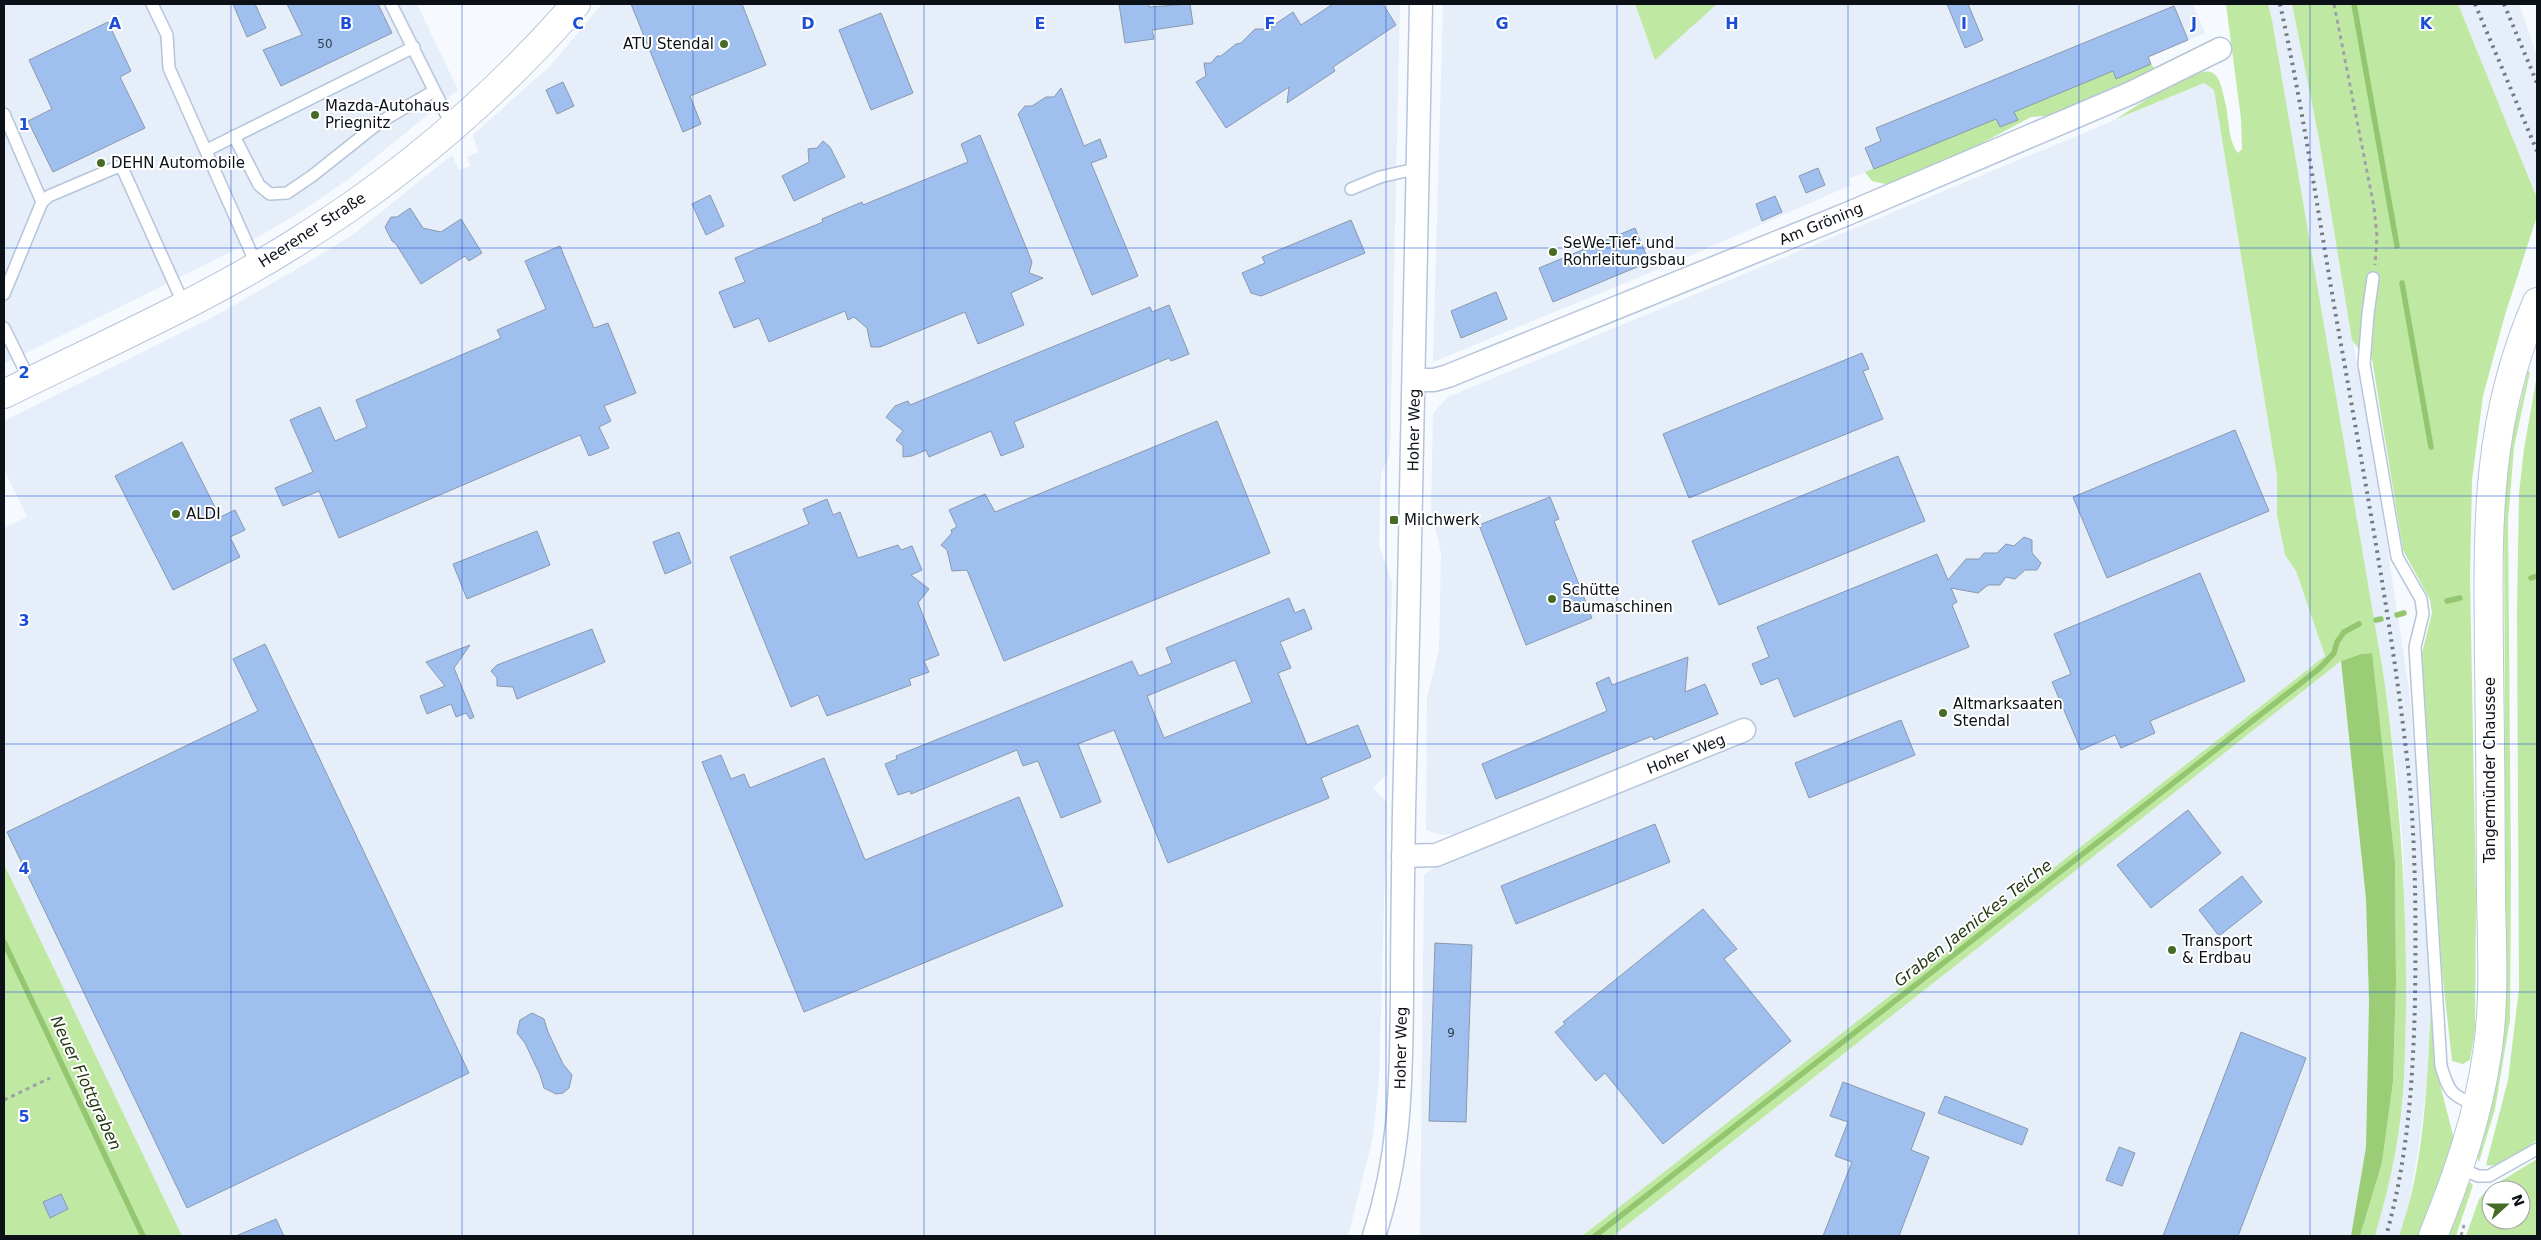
<svg xmlns="http://www.w3.org/2000/svg" width="2541" height="1240" font-family="'DejaVu Sans',sans-serif">
	<style>
		.built { fill: #e5eef9 }
		.green { fill: #bfe9a2; fill-rule: evenodd }
		.forest { fill: #9acd76 }
		.lines { fill: none; stroke-linecap: round; stroke-linejoin: round }
		.stream { stroke: #93c66f; stroke-width: 5.5 }
		.building { fill: #9fc0ef; stroke: #8a98ad; fill-rule: evenodd }
		.service-casing { stroke: #b6c5da; stroke-width: 14 }
		.minor-casing { stroke: #b6c5da; stroke-width: 25 }
		.secondary-casing { stroke: #b6c5da; stroke-width: 30 }
		.path { stroke: #9fa3a8; stroke-width: 3; stroke-dasharray: 4 4; stroke-linecap: butt }
		.service { stroke: #fff; stroke-width: 11 }
		.minor { stroke: #fff; stroke-width: 22 }
		.secondary { stroke: #fff; stroke-width: 28 }
		.rail { stroke: #75797f; stroke-width: 4; stroke-dasharray: 2.5 5; stroke-linecap: butt }
		.grid { fill: none; stroke: #1d4ed8; stroke-width: 1; stroke-opacity: 0.55 }
		.poi-dot { fill: #456b25; stroke: #fff; stroke-width: 2 }
		.labels { text-anchor: middle; dominant-baseline: central; stroke-width: 4; stroke-linejoin: round; paint-order: stroke }
		.number-label { font-size: 12px; fill: #313d4e }
		.poi-label { font-size: 15px; fill: #0c1118; stroke: #fff; text-anchor: start }
		.street-label { font-size: 15px; fill: #0c1118; stroke: #fff }
		.water-label { font-size: 16px; font-style: italic; fill: #253915; stroke: #fff }
		.grid-label { font-size: 16px; text-anchor: middle; font-weight: bold; fill: #1d4ed8; stroke: #fff; stroke-width: 4; stroke-linejoin: round; paint-order: stroke }
	</style>
	<rect width="100%" height="100%" fill="#f6fafe"/>
	<g class="built">
		<polygon points="4,4 417,4 458,90 350,178 299,213 237,249 4,364"/>
		<polygon points="602,4 1400,4 1390,454 1381,473 1379,546 1392,582 1388,774 1373,788 1387,803 1379,1079 1373,1137 1348,1236 182,1236 4,864 4,528 27,517 4,469 4,421 215,316 297,269 354,234 452,155 459,170 471,166 467,157 478,152 473,135 551,65"/>
		<polygon points="1443,4 1635,4 1655,59 1717,4 2193,4 2205,33 2148,56 2151,64 2116,79 2113,72 2015,112 2018,120 2000,127 1996,119 1887,163 1849,179 1851,185 1676,262 1433,362"/>
		<polygon points="2268,4 2292,4 2319,139 2381,506 2409,689 2422,836 2431,1005 2427,1081 2419,1145 2407,1214 2399,1236 2375,1236 2399,1128 2405,1049 2406,961 2403,850 2396,768 2384,678"/>
		<polygon points="2458,4 2519,4 2537,56 2537,198"/>
		<polygon points="2204,83 2214,90 2277,476 2277,515 2285,555 2296,571 2325,656 1582,1236 1420,1236 1424,875 1433,868 1562,814 1553,795 1458,834 1440,835 1426,830 1427,698 1439,650 1441,553 1431,508 1433,413 1448,397"/>
		<polygon points="2341,661 2366,899 2369,1001 2366,1147 2351,1236 1613,1236"/>
	</g>
	<g class="green">
		<polygon points="1635,4 1717,4 1655,60"/>
		<path d="M2226,4H2268L2272,20L2384,678C2399,788 2407,896 2406,1007C2405,1047 2405,1089 2399,1129C2394,1165 2385,1201 2375,1236H2360L2382,1163L2393,1082L2396,983L2395,861L2371,653L2361,654L2341,661L1613,1236H1582L2325,656L2296,571L2285,555L2277,515V476L2214,90L2204,83L2114,120C2130,111 2198,62 2213,73C2222,79 2223,96 2226,105C2229,121 2228,140 2238,153L2242,149L2241,119Z"/>
		<polygon points="2292,4 2458,4 2537,198 2537,216 2505,315 2483,396 2472,480 2470,577 2476,896 2475,1031 2470,1060 2463,1064 2452,1061 2442,971 2422,653 2432,613 2430,600 2403,550 2370,347 2378,278 2368,274 2363,314 2361,352 2352,340 2319,139"/>
		<polygon points="2151,64 2155,69 2151,74 2054,115 2031,117 1926,173 1885,184 1872,181 1865,172 1996,119 2000,127 2017,120 2014,112 2113,71 2116,78"/>
		<polygon points="2528,371 2530,372 2514,448 2508,521 2511,868 2510,1019 2495,1109 2479,1162 2476,1155 2502,1040 2506,1003 2504,508 2512,436"/>
		<path d="M2537,375V1140C2522,1150 2506,1169 2486,1165L2508,1080L2519,989L2517,611L2519,493L2524,449Z"/>
		<polygon points="4,864 182,1236 4,1236"/>
		<path d="M2431,1005L2436,1069L2454,1139L2422,1236H2399C2425,1164 2427,1082 2431,1005Z"/>
		<path d="M2537,1159V1236H2466L2479,1199L2488,1189ZM2491,1190H2521V1220H2491Z"/>
		<polygon points="2470,1182 2473,1185 2456,1236 2446,1236 2468,1183"/>
	</g>
	<polygon class="forest" points="2372,653 2395,861 2396,983 2393,1082 2382,1163 2360,1236 2351,1236 2366,1147 2369,1001 2366,899 2341,661 2361,654"/>
	<g class="lines">
		<g class="stream">
			<polyline points="2354,4 2397,246"/>
			<polyline points="2402,283 2431,447"/>
			<polyline points="2531,578 2537,576"/>
			<polyline points="2447,601 2460,598"/>
			<polyline points="2397,615 2404,613"/>
			<polyline points="2376,620 2381,619"/>
			<polyline points="4,942 143,1236"/>
			<polyline points="1595,1236 2320,668 2334,653 2337,642 2344,632 2359,624"/>
		</g>
	</g>
	<g class="building">
		<polygon points="233,4 255,4 266,28 247,37"/>
		<polygon points="287,4 378,4 392,33 281,86 263,50 302,35"/>
		<polygon points="631,4 742,4 766,65 690,96 701,124 683,132"/>
		<polygon points="1119,4 1149,4 1149,7 1190,4 1193,24 1152,30 1154,39 1125,43"/>
		<polygon points="1333,4 1383,4 1396,25 1333,67 1335,71 1287,103 1289,87 1226,128 1196,82 1206,76 1204,63 1211,63 1217,56 1221,56 1236,44 1241,43 1255,29 1268,29 1293,12 1301,25"/>
		<polygon points="1947,4 1968,4 1983,40 1965,48"/>
		<polygon points="2174,6 2188,40 2148,57 2151,64 2116,79 2113,71 2014,112 2018,120 2000,127 1996,119 1874,169 1865,148 1881,141 1876,128"/>
		<polygon points="881,13 913,93 871,110 839,30"/>
		<polygon points="108,22 131,71 120,77 145,128 53,172 28,121 52,109 29,60"/>
		<polygon points="563,82 574,106 557,114 546,90"/>
		<polygon points="1061,88 1084,146 1100,139 1107,157 1091,163 1138,276 1092,295 1018,114 1025,106 1032,106 1046,97 1054,97"/>
		<polygon points="980,135 1032,262 1029,273 1043,278 1011,293 1024,325 978,344 965,312 880,347 871,347 867,328 854,317 848,320 845,311 769,342 759,318 734,328 719,292 745,282 735,258 823,222 822,219 862,202 863,205 968,162 961,144"/>
		<polygon points="823,141 830,147 845,177 794,201 782,176 809,162 808,149 817,148"/>
		<polygon points="1818,168 1825,185 1806,193 1799,176"/>
		<polygon points="710,195 724,226 706,235 692,204"/>
		<polygon points="1775,196 1782,212 1762,221 1756,204"/>
		<polygon points="410,208 423,228 441,232 461,219 482,253 469,261 465,256 421,284 396,244 392,241 385,227 391,217 397,217"/>
		<polygon points="1351,220 1365,253 1261,296 1251,293 1242,273 1265,263 1262,257"/>
		<polygon points="1635,228 1649,262 1553,302 1539,268"/>
		<polygon points="560,246 594,328 608,323 636,393 604,406 611,421 599,427 609,448 589,456 580,435 339,538 319,491 283,506 275,488 313,472 290,420 320,407 335,441 367,427 356,400 501,338 497,330 546,309 525,261"/>
		<polygon points="1496,292 1507,319 1461,338 1451,311"/>
		<polygon points="1169,305 1189,354 1171,361 1169,358 1014,422 1024,447 1001,456 991,431 929,457 926,450 912,456 903,457 903,446 896,440 903,431 886,417 895,406 908,401 910,405 1150,307 1152,312"/>
		<polygon points="1862,353 1869,369 1863,371 1883,419 1689,498 1663,434"/>
		<polygon points="1217,421 1270,553 1004,661 967,570 952,571 947,550 941,545 952,533 951,530 957,527 949,510 985,494 995,512"/>
		<polygon points="2235,430 2269,511 2107,578 2073,497"/>
		<polygon points="182,442 220,517 235,510 245,530 230,537 240,557 173,590 115,476"/>
		<polygon points="1898,456 1925,521 1719,605 1692,541"/>
		<polygon points="1550,497 1559,519 1554,521 1592,618 1526,645 1479,525"/>
		<polygon points="827,499 833,515 840,512 858,558 898,545 901,550 912,546 922,570 911,575 929,589 918,603 939,655 924,661 929,672 909,679 911,685 827,716 818,695 791,707 730,557 809,524 803,509"/>
		<polygon points="537,531 550,565 467,599 453,564"/>
		<polygon points="679,532 691,563 665,574 653,542"/>
		<polygon points="2024,537 2032,540 2032,553 2041,563 2037,570 2025,570 2015,579 2006,577 2000,585 1988,585 1978,593 1951,588 1957,602 1952,605 1969,647 1794,717 1778,678 1761,685 1752,664 1769,657 1757,627 1937,554 1948,580 1966,559 1979,559 1984,553 1997,553 2006,544 2014,546"/>
		<polygon points="2200,573 2245,681 2150,721 2155,733 2121,748 2115,735 2081,750 2052,682 2071,674 2054,634"/>
		<path d="M1289,598L1295,613L1304,609L1312,629L1280,642L1291,668L1278,673L1307,745L1358,725L1371,757L1321,778L1329,798L1168,863L1114,730L1078,744L1101,802L1061,818L1038,761L1023,766L1017,750L911,794L910,791L898,795L885,764L897,759L896,756L1132,661L1139,676L1172,663L1166,648ZM1235,660L1252,702L1164,738L1147,696Z"/>
		<polygon points="592,629 605,662 517,699 513,687 497,686 497,678 491,671 497,665"/>
		<polygon points="265,644 469,1073 187,1208 7,832 258,711 233,659"/>
		<polygon points="470,645 454,668 474,717 470,719 466,713 456,717 451,704 427,714 420,696 445,686 426,662"/>
		<polygon points="1688,657 1685,692 1705,684 1718,714 1654,740 1652,736 1496,799 1482,764 1607,711 1596,683 1609,677 1612,685"/>
		<polygon points="1901,720 1915,755 1809,798 1795,763"/>
		<polygon points="721,755 731,779 744,774 750,788 824,758 865,860 1019,797 1063,906 804,1012 702,762"/>
		<polygon points="2188,810 2221,853 2151,908 2117,865"/>
		<polygon points="1655,824 1670,862 1516,924 1501,886"/>
		<polygon points="2242,876 2262,902 2219,936 2199,910"/>
		<polygon points="1703,909 1737,949 1724,959 1791,1041 1663,1144 1605,1073 1596,1081 1555,1032 1565,1024 1563,1022"/>
		<polygon points="1435,943 1472,945 1466,1122 1429,1121"/>
		<polygon points="532,1013 544,1019 548,1032 563,1064 572,1075 569,1088 563,1093 556,1094 544,1088 540,1075 525,1043 517,1033 520,1020"/>
		<polygon points="2241,1032 2306,1058 2238,1236 2163,1236"/>
		<polygon points="1843,1082 1925,1113 1911,1150 1929,1157 1899,1236 1823,1236 1852,1162 1835,1156 1848,1122 1830,1116"/>
		<polygon points="1945,1096 2028,1129 2022,1145 1938,1113"/>
		<polygon points="2119,1147 2135,1153 2122,1186 2106,1180"/>
		<polygon points="61,1194 68,1209 50,1218 43,1202"/>
		<polygon points="276,1219 284,1236 236,1236"/>
	</g>
	<g class="lines">
		<g class="service-casing">
			<g id="service">
				<polyline points="152,4 167,35 169,68 257,266"/>
				<polyline points="391,4 452,126"/>
				<polyline points="4,114 42,202"/>
				<polyline points="234,136 259,185 270,194 287,193 312,176 380,122 434,91"/>
				<polyline points="207,150 414,47"/>
				<polyline points="1351,189 1380,177 1419,168"/>
				<path d="M2373,278L2368,314L2364,364L2397,557L2421,599L2423,614L2415,647L2441,1066C2449,1092 2451,1096 2477,1105"/>
				<polyline points="4,294 42,202 49,196 117,167 122,168 124,172 184,305"/>
				<polyline points="4,328 30,381"/>
				<polyline points="2460,1168 2478,1176 2489,1176 2537,1149"/>
			</g>
		</g>
		<g class="minor-casing">
			<g id="minor">
				<polyline points="1415,380 1434,380 1448,376 1847,214 2131,93 2220,49"/>
				<polyline points="1403,856 1436,855 1744,730"/>
				<path d="M1374,1236C1401,1154 1401,1083 1402,997C1402,935 1403,873 1404,811C1410,542 1417,273 1421,4"/>
			</g>
		</g>
		<g class="secondary-casing">
			<g id="secondary">
				<path d="M4,394C101,346 201,302 292,245C399,179 494,98 576,4"/>
				<path d="M2433,1236C2457,1177 2478,1117 2487,1054C2495,1003 2492,948 2491,896C2491,817 2490,737 2489,658C2488,528 2484,425 2537,302"/>
			</g>
		</g>
		<g class="path">
			<polyline points="2334,4 2374,207 2377,236 2375,265"/>
			<polyline points="4,1100 50,1078"/>
			<polyline points="2461,1236 2464,1225"/>
		</g>
		<use href="#service" class="service"/>
		<use href="#minor" class="minor"/>
		<use href="#secondary" class="secondary"/>
		<g class="rail">
			<path d="M2280,4C2306,122 2322,242 2344,361C2368,499 2394,637 2409,776C2416,851 2416,926 2415,1001C2413,1080 2408,1159 2386,1236"/>
			<polyline points="2475,4 2537,151"/>
			<polyline points="2504,4 2537,83"/>
		</g>
	</g>
	<path class="grid" d="M231,4V1236M462,4V1236M693,4V1236M924,4V1236M1155,4V1236M1386,4V1236M1617,4V1236M1848,4V1236M2079,4V1236M2310,4V1236M4,248H2537M4,496H2537M4,744H2537M4,992H2537"/>
	<g class="poi-dot">
		<circle cx="724" cy="44" r="5"/>
		<circle cx="315" cy="115" r="5"/>
		<circle cx="101" cy="163" r="5"/>
		<circle cx="1553" cy="252" r="5"/>
		<circle cx="176" cy="514" r="5"/>
		<rect x="1389" y="515" width="10" height="10" rx="2.5"/>
		<circle cx="1552" cy="599" r="5"/>
		<circle cx="1943" cy="713" r="5"/>
		<circle cx="2172" cy="950" r="5"/>
	</g>
	<g class="labels">
		<g class="number-label">
			<text x="325" y="44">50</text>
			<text x="1451" y="1033">9</text>
		</g>
		<g class="poi-label">
			<text x="714" y="44" text-anchor="end">ATU Stendal</text>
			<text x="325" y="106">Mazda-Autohaus<tspan x="325" dy="17">Priegnitz</tspan></text>
			<text x="111" y="163">DEHN Automobile</text>
			<text x="1563" y="243">SeWe-Tief- und<tspan x="1563" dy="17">Rohrleitungsbau</tspan></text>
			<text x="186" y="514">ALDI</text>
			<text x="1404" y="520">Milchwerk</text>
			<text x="1562" y="590">Schütte<tspan x="1562" dy="17">Baumaschinen</tspan></text>
			<text x="1953" y="704">Altmarksaaten<tspan x="1953" dy="17">Stendal</tspan></text>
			<text x="2182" y="941">Transport<tspan x="2182" dy="17">&amp; Erdbau</tspan></text>
		</g>
		<g class="street-label">
			<text transform="translate(1821 224) rotate(-22)">Am Gröning</text>
			<text transform="translate(312 230) rotate(-33)">Heerener Straße</text>
			<text transform="translate(1414 430) rotate(-89)">Hoher Weg</text>
			<text transform="translate(1686 754) rotate(-22)">Hoher Weg</text>
			<text transform="translate(2490 770) rotate(-90)">Tangermünder Chaussee</text>
			<text transform="translate(1401 1048) rotate(-89)">Hoher Weg</text>
		</g>
		<g class="water-label">
			<text transform="translate(1973 923) rotate(-38)">Graben Jaenickes Teiche</text>
			<text transform="translate(86 1083) rotate(65)">Neuer Flottgraben</text>
		</g>
	</g>
	<g class="grid-label">
		<text x="115" y="29">A</text>
		<text x="346" y="29">B</text>
		<text x="578" y="29">C</text>
		<text x="808" y="29">D</text>
		<text x="1040" y="29">E</text>
		<text x="1270" y="29">F</text>
		<text x="1502" y="29">G</text>
		<text x="1732" y="29">H</text>
		<text x="1964" y="29">I</text>
		<text x="2194" y="29">J</text>
		<text x="2426" y="29">K</text>
		<text x="24" y="130">1</text>
		<text x="24" y="378">2</text>
		<text x="24" y="626">3</text>
		<text x="24" y="874">4</text>
		<text x="24" y="1122">5</text>
	</g>
	<rect width="2541" height="1240" fill="none" stroke="#0c1118" stroke-width="10"/>
	<g transform="translate(2506 1205) rotate(69)"><circle r="24" fill="#ffffff" stroke="#9ea0a3"/>
	<path d="M0-4L9 19L0 12L-9 19Z" fill="#456b25"/>
	<text y="-8" font-size="14" font-weight="bold" text-anchor="middle" fill="#0c1118">N</text>
	</g>
</svg>
